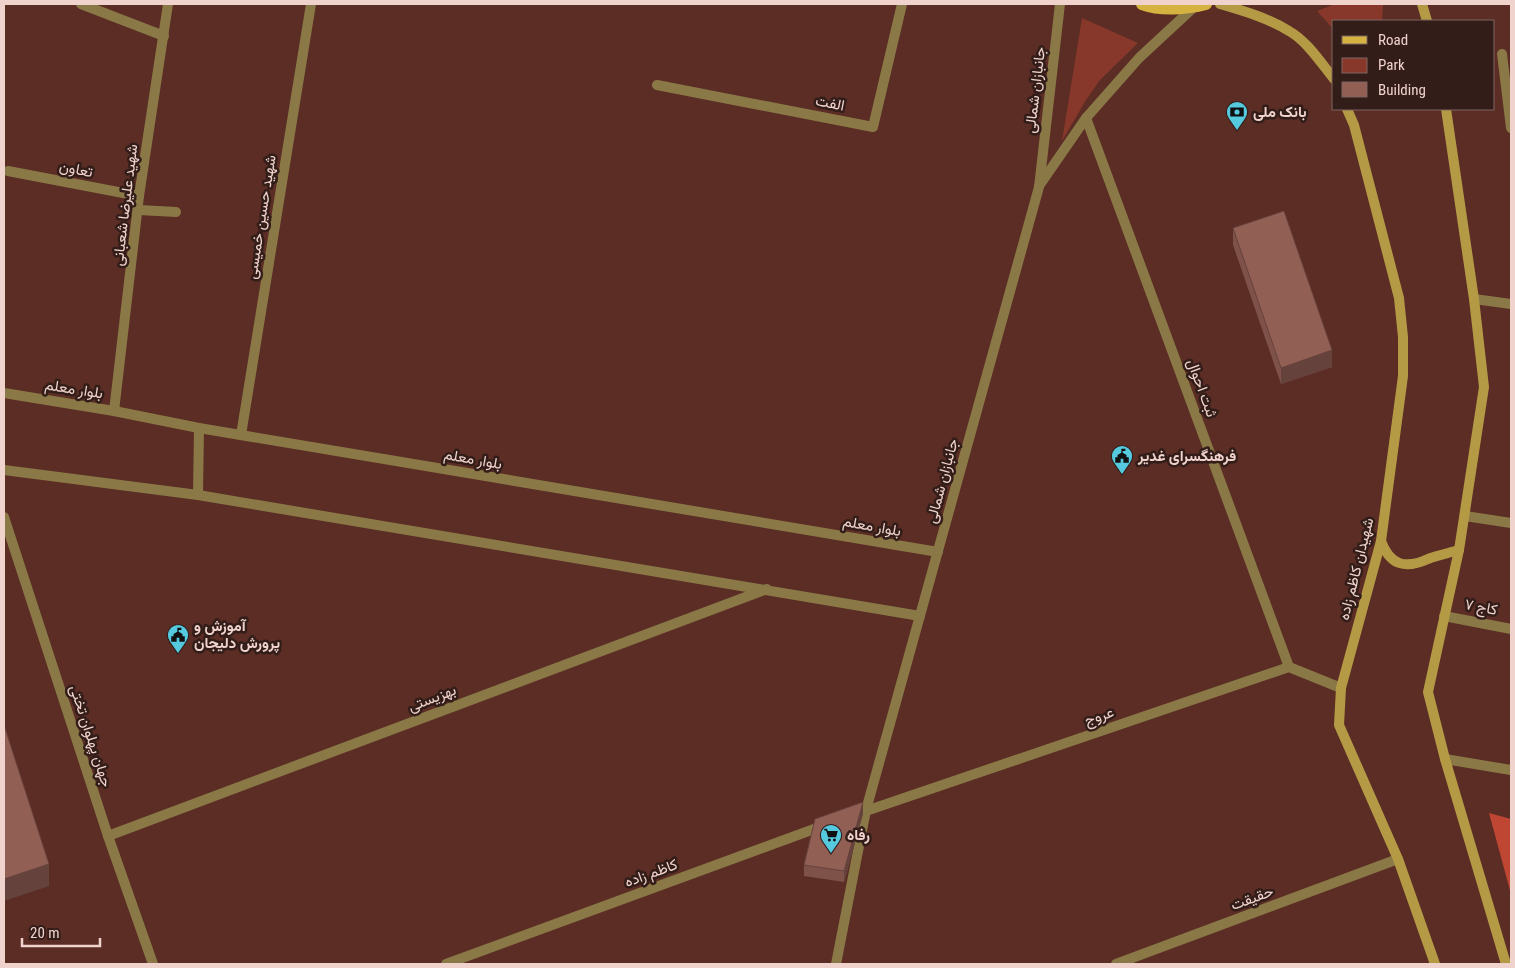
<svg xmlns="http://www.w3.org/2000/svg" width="1515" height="968" font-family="'Roboto Condensed',Vazirmatn,sans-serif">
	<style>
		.green { fill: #87382a }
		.forest { fill: #bf4633 }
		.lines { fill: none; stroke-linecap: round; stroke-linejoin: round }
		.service { stroke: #8a7947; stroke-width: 10 }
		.minor { stroke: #8a7947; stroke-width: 10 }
		.tertiary { stroke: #8a7947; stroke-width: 10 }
		.secondary { stroke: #b59a46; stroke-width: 10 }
		.primary { stroke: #d6b341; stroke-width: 12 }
		.wall { fill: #7e5249 }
		.shaded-wall { fill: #66423c }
		.building { fill: #925f55; stroke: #66423c }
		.labels { text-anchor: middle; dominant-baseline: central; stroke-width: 5; stroke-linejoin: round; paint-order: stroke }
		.street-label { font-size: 15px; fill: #f1d3cd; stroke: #321d19 }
		.poi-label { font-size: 15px; font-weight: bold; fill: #f1d3cd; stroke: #321d19; text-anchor: start }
	</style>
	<rect width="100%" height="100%" fill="#5b2d25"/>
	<g class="green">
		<polygon points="1335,4 1383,4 1382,21 1334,21 1334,30 1317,11"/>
		<polygon points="1082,18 1138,43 1100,80 1086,100 1062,141"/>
	</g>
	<polygon class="forest" points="1489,813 1511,819 1511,894"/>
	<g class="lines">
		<polyline class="service" points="1502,54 1511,128"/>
		<g class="minor">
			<polyline points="81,4 164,36"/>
			<polyline points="657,85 873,127 902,4"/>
			<polyline points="1086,118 1289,667"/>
			<polyline points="8,171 139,196"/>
			<polyline points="139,210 176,212"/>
			<polyline points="1474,299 1511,304"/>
			<polyline points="114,411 139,196 168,4"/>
			<polyline points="241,435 311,4"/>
			<polyline points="1465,516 1511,523"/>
			<polyline points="4,517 108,836 153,964"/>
			<polyline points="1444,616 1511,629"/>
			<polyline points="1445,759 1511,770"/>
			<polyline points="860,813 1289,667 1341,688"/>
			<polyline points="108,836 767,589"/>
			<polyline points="446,964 825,825"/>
			<polyline points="1116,964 1398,859"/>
		</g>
		<g class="tertiary">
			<polyline points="1039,186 1086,118 1139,58 1194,7"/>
			<polyline points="4,393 114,411 199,428 938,552"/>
			<polyline points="4,470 198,495 920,616"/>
			<polyline points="198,495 199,428"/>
			<polyline points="836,964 866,810 1039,187 1060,4"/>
		</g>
		<g class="secondary">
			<path d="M1220,4C1244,11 1268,18 1289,31C1307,41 1321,63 1334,79"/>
			<polyline points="1422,4 1427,21"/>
			<polyline points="1347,109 1354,125 1399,298 1403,337 1403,376 1381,541 1341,688 1339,725 1398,859 1435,964"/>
			<polyline points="1446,109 1474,299 1484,387 1459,550 1428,692 1445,759 1506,964"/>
			<path d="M1381,541C1390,566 1406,569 1428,559C1438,555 1449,553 1459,550"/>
		</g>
		<path class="primary" d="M1142,4C1161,11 1187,9 1206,4"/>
	</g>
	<g class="wall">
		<polygon points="1233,228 1332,367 1281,384 1233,245"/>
		<polygon points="863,814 844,882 804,876 804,865"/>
	</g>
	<g class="shaded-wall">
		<polygon points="1332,350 1332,367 1281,384 1281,368"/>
		<polygon points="863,802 863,814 844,882 844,871"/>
		<polygon points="49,864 49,886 4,901 4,879"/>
	</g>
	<g class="building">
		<polygon points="1284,211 1332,350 1281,368 1233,228"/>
		<polygon points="4,725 49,864 4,879"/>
		<polygon points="863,802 844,871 804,865 815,819"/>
	</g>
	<defs>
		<g id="bank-pin" transform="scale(1.125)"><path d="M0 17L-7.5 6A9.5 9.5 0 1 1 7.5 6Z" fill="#55cadf" stroke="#321d19"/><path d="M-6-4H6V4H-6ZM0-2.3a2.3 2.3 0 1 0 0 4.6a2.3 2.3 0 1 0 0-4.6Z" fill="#111"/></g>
		<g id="civic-pin" transform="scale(1.125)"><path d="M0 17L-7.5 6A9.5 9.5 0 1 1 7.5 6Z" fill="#55cadf" stroke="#321d19"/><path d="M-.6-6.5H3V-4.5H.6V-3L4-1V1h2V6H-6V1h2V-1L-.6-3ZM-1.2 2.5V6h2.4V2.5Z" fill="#111"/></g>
		<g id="supermarket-pin" transform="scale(1.125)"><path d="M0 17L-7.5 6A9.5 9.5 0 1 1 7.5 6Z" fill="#55cadf" stroke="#321d19"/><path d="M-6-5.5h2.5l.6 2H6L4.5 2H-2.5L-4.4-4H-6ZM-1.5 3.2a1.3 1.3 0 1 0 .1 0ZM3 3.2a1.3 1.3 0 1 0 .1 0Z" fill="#111"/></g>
	</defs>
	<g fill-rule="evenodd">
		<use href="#bank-pin" x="1237" y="112"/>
		<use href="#civic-pin" x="1122" y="456"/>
		<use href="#civic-pin" x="178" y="635"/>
		<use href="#supermarket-pin" x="831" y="835"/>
	</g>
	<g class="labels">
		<g class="street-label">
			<text transform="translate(1035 90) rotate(-83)">جانبازان شمالی</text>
			<text transform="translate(830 103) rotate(11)">الفت</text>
			<text transform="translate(76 169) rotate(11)">تعاون</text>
			<text transform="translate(125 205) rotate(-83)">شهید علیرضا شعبانی</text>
			<text transform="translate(261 217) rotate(-81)">شهید حسین خمیسی</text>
			<text transform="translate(1202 388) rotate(70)">ثبت احوال</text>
			<text transform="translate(74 389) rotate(9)">بلوار معلم</text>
			<text transform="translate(473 459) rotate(10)">بلوار معلم</text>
			<text transform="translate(942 481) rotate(-75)">جانبازان شمالی</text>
			<text transform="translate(872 526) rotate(10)">بلوار معلم</text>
			<text transform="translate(1356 569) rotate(-76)">شهیدان کاظم زاده</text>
			<text transform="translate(1481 607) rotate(11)">کاج ۷</text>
			<text transform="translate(432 698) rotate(-21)">بهزیستی</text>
			<text transform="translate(1099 716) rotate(-19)">عروج</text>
			<text transform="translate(91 736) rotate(72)">جهان پهلوان تختی</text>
			<text transform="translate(651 873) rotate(-20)">کاظم زاده</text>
			<text transform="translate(1252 898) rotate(-20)">حقیقت</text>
		</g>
		<g class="poi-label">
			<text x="1253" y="112">بانک ملی</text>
			<text x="1138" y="456">فرهنگسرای غدیر</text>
			<text x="194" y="626">آموزش و<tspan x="194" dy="17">پرورش دلیجان</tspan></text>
			<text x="847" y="835">رفاه</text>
		</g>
	</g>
	<rect width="1515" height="968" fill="none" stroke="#f1d3cd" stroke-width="10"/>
	<rect x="1332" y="20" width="162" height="90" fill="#321d19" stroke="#7e6661"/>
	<rect x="1342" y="36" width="25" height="8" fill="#d6b341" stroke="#7e6661"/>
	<text x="1378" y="45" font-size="15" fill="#f1d3cd">Road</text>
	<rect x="1342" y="58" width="25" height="15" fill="#87382a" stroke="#7e6661"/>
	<text x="1378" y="70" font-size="15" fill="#f1d3cd">Park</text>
	<rect x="1342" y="82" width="25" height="15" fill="#925f55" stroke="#7e6661"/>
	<text x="1378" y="95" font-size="15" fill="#f1d3cd">Building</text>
	<path d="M22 938v8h78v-8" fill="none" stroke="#f1d3cd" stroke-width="2.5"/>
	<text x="30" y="938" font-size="15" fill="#f1d3cd" stroke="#321d19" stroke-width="4" paint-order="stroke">20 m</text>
</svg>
